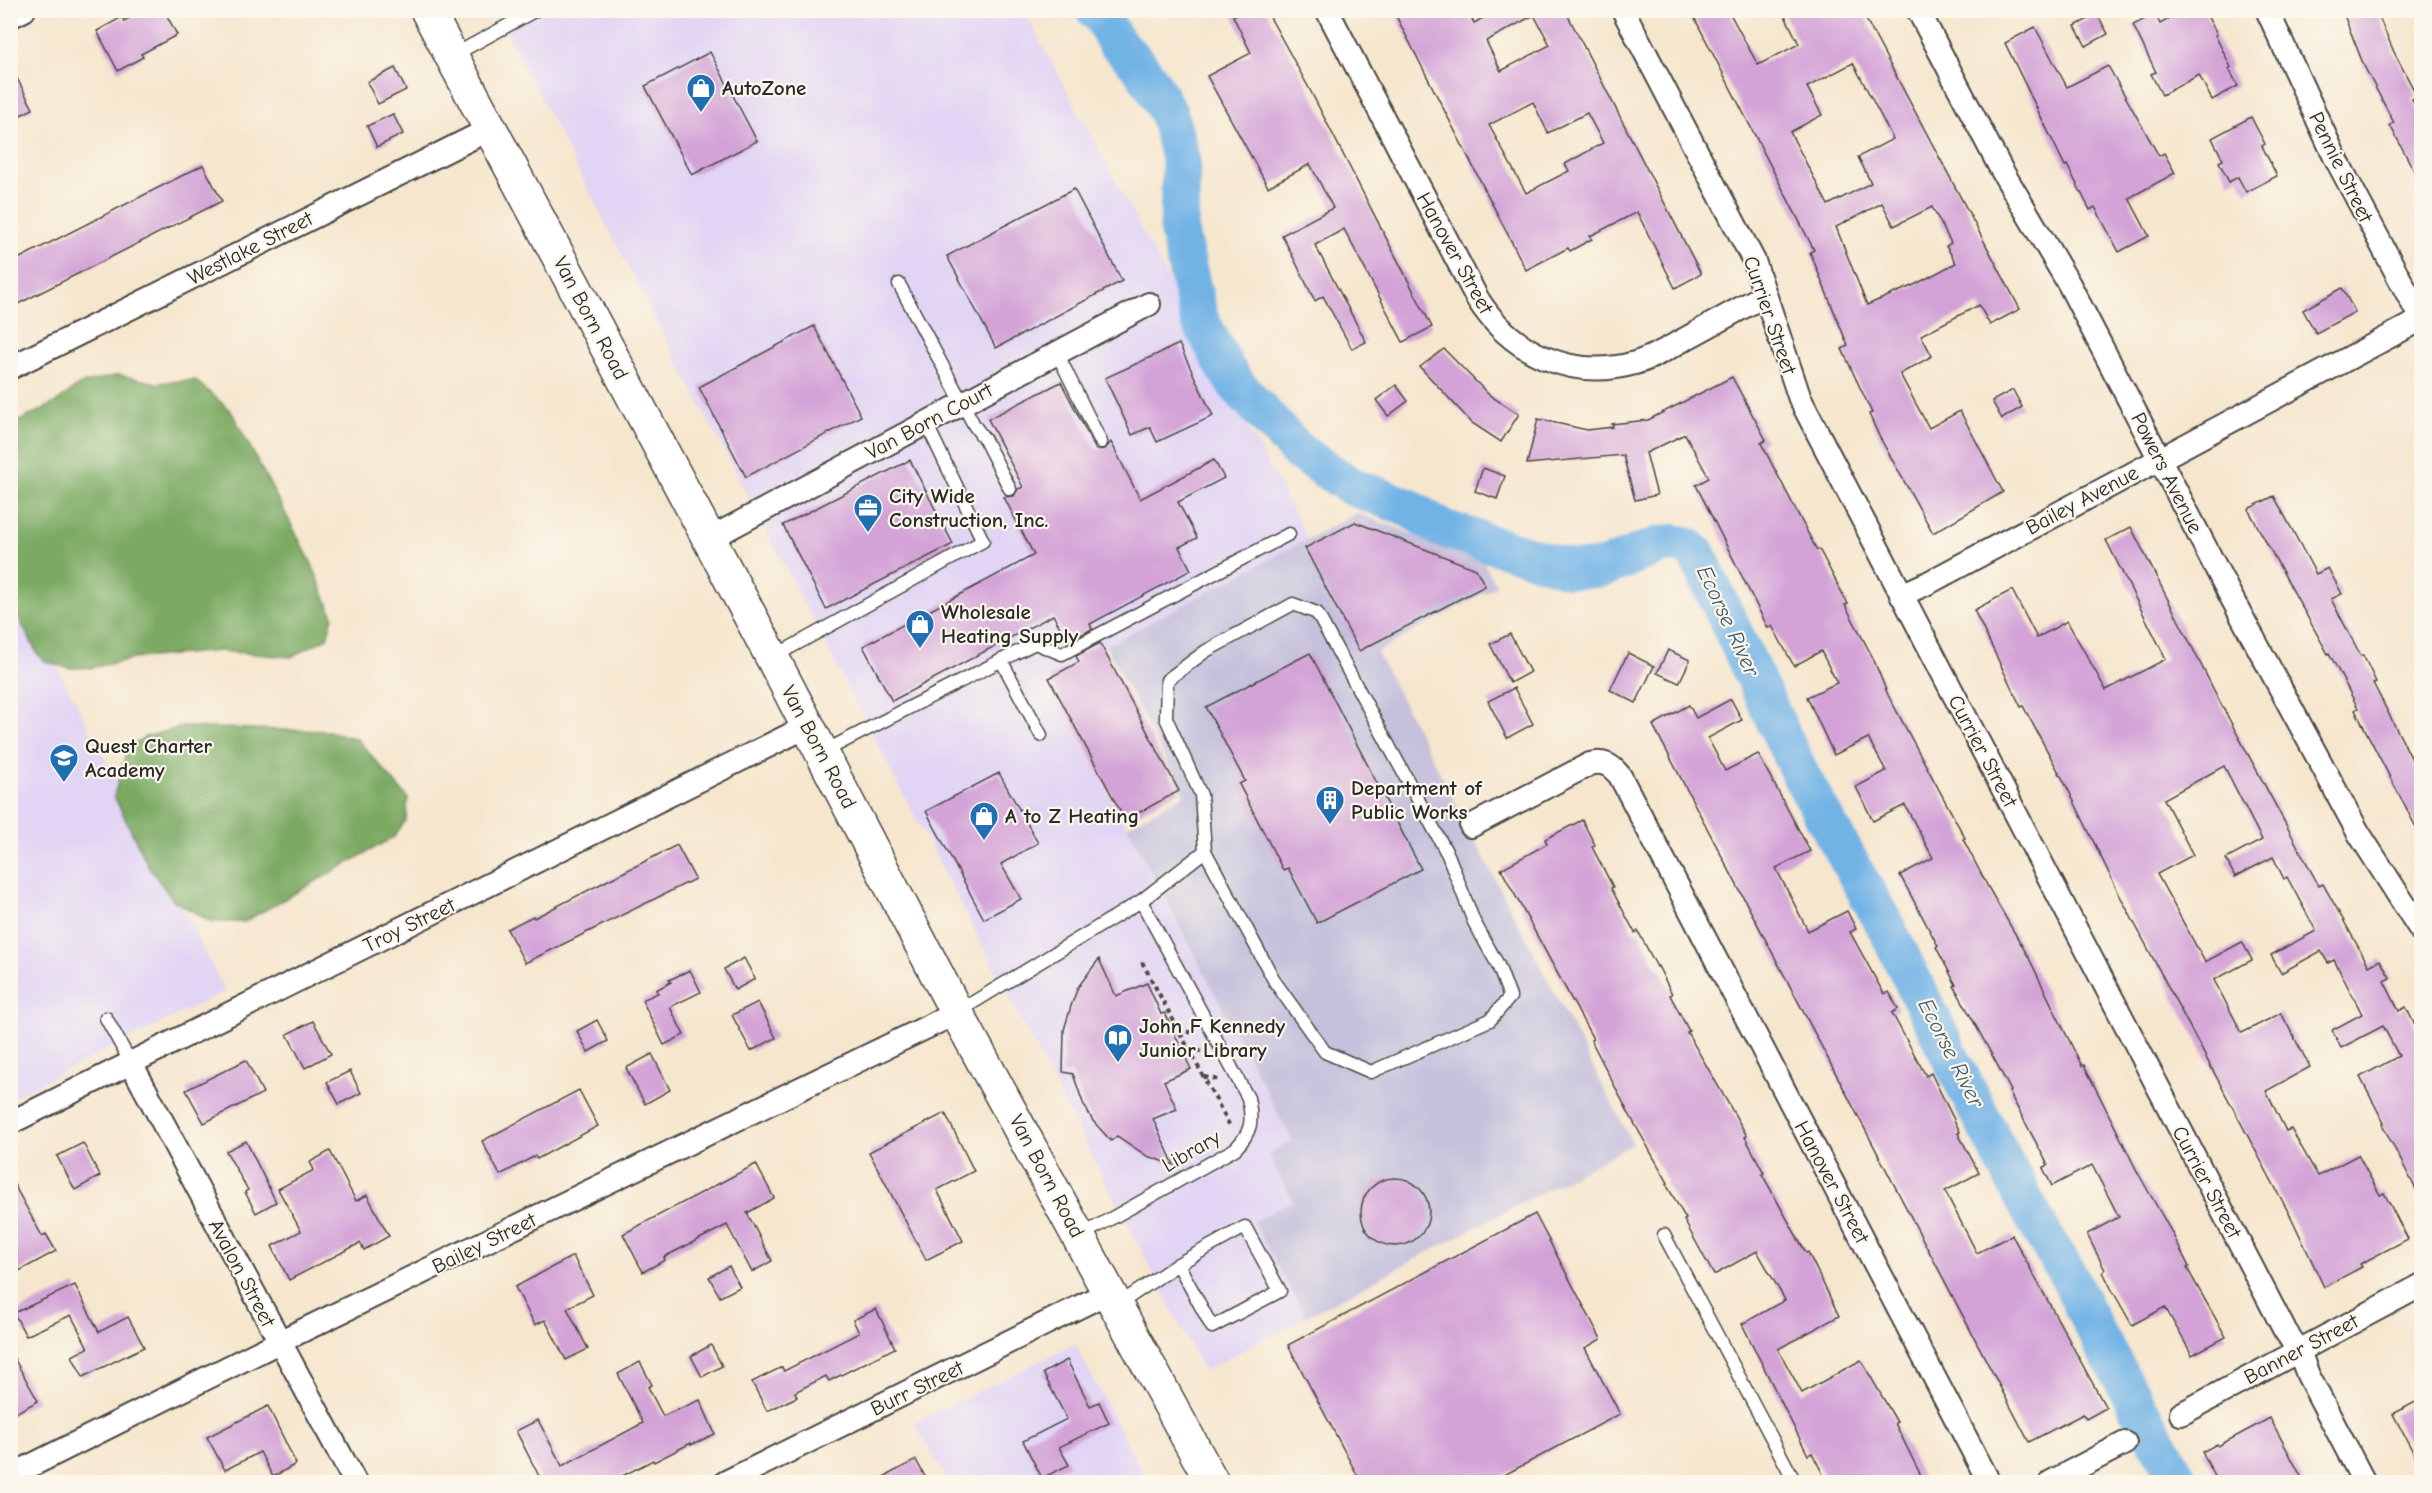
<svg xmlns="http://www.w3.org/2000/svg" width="2432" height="1493" font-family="'Comic Neue',sans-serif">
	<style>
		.built { fill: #e1d4f4 }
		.industrial { fill: #c5c0db }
		.forest { fill: #7baa64; stroke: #536a48; stroke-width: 1.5 }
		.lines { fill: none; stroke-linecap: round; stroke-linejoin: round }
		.river { stroke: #72b3e6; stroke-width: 39 }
		.building { fill: #d3a3d7; fill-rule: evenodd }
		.lane-casing { stroke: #494743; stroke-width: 15 }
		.street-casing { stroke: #494743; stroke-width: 26 }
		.secondary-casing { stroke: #494743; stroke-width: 36 }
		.path { stroke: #494743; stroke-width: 4; stroke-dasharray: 4.5 4.5; stroke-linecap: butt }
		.lane { stroke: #fff; stroke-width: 12 }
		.street { stroke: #fff; stroke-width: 22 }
		.secondary { stroke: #fff; stroke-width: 33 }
		.labels { text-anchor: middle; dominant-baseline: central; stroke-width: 4.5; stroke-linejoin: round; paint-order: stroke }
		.poi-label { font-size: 21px; font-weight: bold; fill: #2b2b2b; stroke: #fbf7ec; text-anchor: start }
		.street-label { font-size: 21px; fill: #2b2b2b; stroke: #fbf7ec }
		.water-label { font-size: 22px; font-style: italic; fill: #445b6c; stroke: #fbf7ec }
	</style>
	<rect width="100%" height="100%" fill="#fbf7ec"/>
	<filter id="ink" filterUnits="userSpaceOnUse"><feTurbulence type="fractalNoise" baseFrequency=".0167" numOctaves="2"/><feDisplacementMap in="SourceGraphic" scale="12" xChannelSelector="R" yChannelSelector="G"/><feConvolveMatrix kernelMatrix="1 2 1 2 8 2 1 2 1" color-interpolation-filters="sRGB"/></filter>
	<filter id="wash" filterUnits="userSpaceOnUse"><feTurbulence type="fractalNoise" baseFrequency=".008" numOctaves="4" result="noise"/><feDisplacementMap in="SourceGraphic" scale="24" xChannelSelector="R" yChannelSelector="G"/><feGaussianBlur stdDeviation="1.35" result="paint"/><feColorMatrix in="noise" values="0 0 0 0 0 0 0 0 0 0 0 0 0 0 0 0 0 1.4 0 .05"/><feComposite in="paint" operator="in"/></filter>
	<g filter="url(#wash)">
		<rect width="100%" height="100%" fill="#f6e6ce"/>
		<g class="built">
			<polygon points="495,11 1024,11 1308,539 1049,679 1292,1142 1269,1155 1293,1201 1253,1223 1306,1317 1204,1371"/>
			<polygon points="10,575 225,991 11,1098 10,1098"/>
			<polygon points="1075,1344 1148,1482 949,1482 914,1423"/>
		</g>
		<polygon class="industrial" points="1357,513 1483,561 1496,586 1377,652 1633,1144 1306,1317 1253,1222 1293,1201 1268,1154 1292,1141 1127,826 1184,795 1106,646"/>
		<g class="forest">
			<polygon points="119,375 157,383 195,380 231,411 311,562 333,616 327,638 291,657 220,651 138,658 90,668 68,668 44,661 37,653 11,603 11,425 57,402 80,384"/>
			<polygon points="182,727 329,731 357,739 408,798 406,820 394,837 244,922 211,922 173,900 149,867 114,796 127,750 145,737"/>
		</g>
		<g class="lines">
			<path class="river" d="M1095,10L1103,18L1115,41L1137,63L1152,84L1169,115L1181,161L1179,232L1199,318L1226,369L1236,384L1299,452L1351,486L1409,508L1441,528L1570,569C1583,570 1594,570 1607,566C1635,559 1673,527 1697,555L1801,776L1885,925L1971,1098L2041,1231L2068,1275L2093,1327L2180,1482"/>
		</g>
		<g id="blocks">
			<g class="building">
				<polygon points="144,10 164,10 177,35 141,54 143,57 118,71 97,31 122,17 124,21"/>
				<polygon points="1244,10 1266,10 1310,90 1432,327 1403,342 1344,229 1315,245 1366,342 1352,349 1323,296 1315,301 1282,235 1333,208 1310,164 1268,187 1207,76 1251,53 1233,16"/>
				<path d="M1393,10H1467L1474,23L1497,10H1565L1701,274L1675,288L1637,212L1590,236L1592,239L1570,251L1568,248L1526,270ZM1534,15L1550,45L1501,71L1486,41ZM1533,102L1548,133L1587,113L1603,143L1565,164L1569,171L1526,193L1489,125Z"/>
				<path d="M1706,10H1728L1758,65L1799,44L1782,10H1861L2020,309L1990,325L1979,305L1921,335L1932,356L1900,374L1929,428L1960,411L2003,492L1933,533L1879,436L1869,414L1872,413L1842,349L1848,346L1810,252L1814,250L1694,17ZM1853,63L1893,139L1858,157L1871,183L1828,205L1790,132L1822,115L1807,87ZM1882,203L1894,226L1932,207L1951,243L1946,246L1956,263L1914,285L1867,305L1836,227Z"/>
				<polygon points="2185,10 2204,10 2217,34 2215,35 2231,67 2229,69 2238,86 2212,100 2199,75 2162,95 2151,74 2156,72 2133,25 2155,14 2160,24"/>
				<polygon points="2342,10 2376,10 2394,52 2417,96 2412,99 2421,116 2421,184 2390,125 2394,123 2364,66"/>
				<polygon points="2097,14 2108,34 2086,46 2075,26"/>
				<polygon points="2035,27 2067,87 2108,66 2159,156 2164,153 2175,173 2129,198 2149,236 2119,252 2095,207 2090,210 2067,165 2065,166 2005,43"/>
				<polygon points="710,52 757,141 692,175 645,86"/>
				<polygon points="10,65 33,109 10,120"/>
				<polygon points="395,68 406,90 378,104 367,82"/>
				<polygon points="393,114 403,134 377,147 367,126"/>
				<polygon points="2251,117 2265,144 2262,146 2277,176 2246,192 2238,177 2229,182 2219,162 2223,160 2212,138"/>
				<polygon points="203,165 222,201 10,308 10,263"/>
				<polygon points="1074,189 1122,281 996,348 947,256"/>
				<polygon points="2342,288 2355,312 2316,333 2303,310"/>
				<polygon points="814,326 861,416 746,477 699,387"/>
				<polygon points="1179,344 1213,416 1157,442 1150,427 1132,435 1105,378"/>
				<polygon points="1444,349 1489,395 1519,414 1501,442 1472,423 1420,367"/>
				<polygon points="1732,377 1766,440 1761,443 1811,539 1817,550 1819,549 1848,604 1845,605 1873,658 1888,695 1965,838 1963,839 1988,887 2028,956 2057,1016 2082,1066 2084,1065 2138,1173 2171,1231 2189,1267 2187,1268 2226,1337 2192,1355 2165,1307 2132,1325 2111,1288 2103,1272 2105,1270 2087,1234 2119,1217 2092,1165 2052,1186 2043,1168 2048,1165 2009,1092 2011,1091 1992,1055 1954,986 1956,985 1936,947 1938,946 1900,875 1933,858 1905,805 1873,821 1856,787 1886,771 1868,738 1834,755 1807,697 1837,683 1821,651 1794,666 1772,626 1768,628 1696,485 1709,478 1685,434 1646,453 1657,495 1635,500 1623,455 1527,464 1538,419 1587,430 1613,427 1612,424 1648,420"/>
				<polygon points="1061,382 1096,450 1105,449 1111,442 1140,499 1214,460 1224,478 1178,502 1197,538 1179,547 1191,570 1090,624 1092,629 1068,642 1053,615 892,701 863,646 1034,555 1004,497 1014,496 1018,489 1023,487 988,419"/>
				<polygon points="1396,385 1408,401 1388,416 1376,400"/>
				<polygon points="2013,390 2022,407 2002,419 1992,401"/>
				<polygon points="910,460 953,544 826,609 783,525"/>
				<polygon points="1483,468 1505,476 1497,499 1475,491"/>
				<polygon points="2274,496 2316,574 2328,568 2342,594 2331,599 2361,656 2363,655 2376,682 2373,683 2421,777 2421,837 2355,710 2358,708 2329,653 2328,654 2248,509"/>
				<polygon points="1355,522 1476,569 1485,586 1359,651 1305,548"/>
				<polygon points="2131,527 2221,704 2319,886 2323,884 2369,966 2380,960 2390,978 2384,981 2399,1011 2406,1007 2421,1038 2421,1199 2382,1124 2384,1123 2360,1077 2399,1056 2383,1026 2341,1048 2332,1030 2362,1014 2334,960 2328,963 2321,951 2281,973 2271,955 2316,931 2287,877 2284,879 2273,857 2235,877 2226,859 2262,840 2224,766 2164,799 2193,855 2157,874 2205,962 2242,942 2252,960 2214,980 2242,1033 2281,1013 2310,1067 2266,1091 2286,1131 2291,1129 2318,1176 2358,1155 2380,1195 2384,1193 2408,1239 2360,1264 2362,1267 2324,1287 2292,1219 2121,898 2069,791 2023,706 2021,707 1974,610 2012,590 2037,638 2067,621 2106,690 2166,659 2106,540"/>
				<polygon points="1510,634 1530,672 1510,683 1490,644"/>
				<polygon points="1100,643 1179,791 1125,820 1049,678 1079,662 1076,656"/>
				<polygon points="1668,650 1690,660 1679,683 1657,673"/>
				<polygon points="1310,653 1421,869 1317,923 1288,868 1283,870 1239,784 1245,781 1206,707"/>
				<polygon points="1628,653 1654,666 1636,703 1610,690"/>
				<polygon points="1514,688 1533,724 1507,738 1488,701"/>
				<polygon points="1731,699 1742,720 1708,738 1725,771 1758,754 1810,851 1776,868 1808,931 1847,911 1856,929 1850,932 1884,994 1889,992 1898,1009 1892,1013 1926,1076 1931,1073 1960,1132 1958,1133 1979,1173 1945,1191 1977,1253 2012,1235 2106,1408 2086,1419 2083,1414 2029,1442 1653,725 1689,705 1696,718"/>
				<polygon points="999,773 1038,843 1001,864 1021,899 984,919 926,811"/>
				<polygon points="1582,820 1595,845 1592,847 1613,887 1611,888 1635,933 1638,931 1657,967 1658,966 1672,994 1670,995 1689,1031 1687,1032 1747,1136 1745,1137 1764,1173 1762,1174 1806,1253 1808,1252 1839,1316 1778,1349 1802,1393 1861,1360 1897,1422 1895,1423 1924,1482 1827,1482 1812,1453 1808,1455 1742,1324 1785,1300 1757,1251 1714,1275 1684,1220 1686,1219 1666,1184 1668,1183 1628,1112 1591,1040 1593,1039 1501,869 1547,844 1545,839"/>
				<polygon points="677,845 695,879 525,963 507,929 533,916 534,918"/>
				<polygon points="744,958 755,979 735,990 724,969"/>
				<polygon points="1099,959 1116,996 1147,983 1161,1014 1165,1013 1191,1069 1164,1081 1177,1109 1153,1119 1174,1165 1147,1156 1117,1136 1111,1141 1093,1121 1083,1103 1073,1074 1063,1072 1064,1030 1071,1006 1078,987"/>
				<polygon points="690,970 701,992 670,1007 684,1035 664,1045 642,1000 658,993 656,990 671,982 669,980"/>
				<polygon points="758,1002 776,1038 751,1051 732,1015"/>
				<polygon points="597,1020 608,1041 588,1052 577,1031"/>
				<polygon points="313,1021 331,1054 305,1068 287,1034"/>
				<polygon points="652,1054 670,1090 645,1104 626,1068"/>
				<polygon points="246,1060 263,1093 204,1123 186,1090"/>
				<polygon points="350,1071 361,1093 339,1104 327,1082"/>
				<polygon points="579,1090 598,1126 537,1159 535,1156 500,1175 482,1141"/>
				<polygon points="945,1113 974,1171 937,1190 963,1241 926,1260 869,1152"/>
				<polygon points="246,1141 276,1202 256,1213 245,1192 248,1190 226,1151"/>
				<polygon points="83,1143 100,1176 75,1190 57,1156"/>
				<polygon points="330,1151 356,1201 367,1195 389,1236 364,1250 360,1243 289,1280 272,1246 301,1231 278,1189 314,1170 310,1162"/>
				<polygon points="756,1164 774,1198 747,1213 772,1261 752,1272 727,1225 664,1257 665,1260 643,1272 623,1234"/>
				<polygon points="10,1177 42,1236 46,1234 56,1251 10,1276"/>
				<circle cx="1395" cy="1212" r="34"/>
				<polygon points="1535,1214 1601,1339 1585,1348 1620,1414 1491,1482 1361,1482 1288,1345"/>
				<polygon points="573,1256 593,1295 567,1308 588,1349 566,1360 545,1320 535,1325 515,1287"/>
				<polygon points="729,1266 740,1287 720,1297 709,1277"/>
				<polygon points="75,1285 99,1332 128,1317 144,1347 83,1377 72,1356 88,1348 71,1315 26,1336 14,1313"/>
				<polygon points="876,1309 895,1348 829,1381 826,1376 795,1392 797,1397 767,1411 752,1382 782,1367 784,1371 859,1333 853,1320"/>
				<polygon points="711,1345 722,1366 702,1377 691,1356"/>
				<polygon points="10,1351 38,1401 10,1416"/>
				<polygon points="1067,1360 1090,1406 1099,1402 1109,1423 1059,1447 1069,1465 1042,1478 1023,1441 1067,1419 1043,1373"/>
				<polygon points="640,1362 652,1385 648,1387 663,1416 700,1400 715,1434 691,1445 691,1443 654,1462 653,1460 611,1482 530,1482 540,1478 516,1431 538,1420 562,1466 643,1423 618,1374"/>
				<polygon points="2421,1399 2421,1467 2393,1414"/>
				<polygon points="268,1406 296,1464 273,1477 260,1452 225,1470 207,1437"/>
				<polygon points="2270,1418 2304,1482 2218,1482 2202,1452 2217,1444 2218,1446"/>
				<polygon points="916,1460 928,1482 874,1482"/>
			</g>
		</g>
	</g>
	<g filter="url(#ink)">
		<use href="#blocks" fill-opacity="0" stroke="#494743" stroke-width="1.5"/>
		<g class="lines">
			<g class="lane-casing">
				<g id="lane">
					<polyline points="452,56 536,10"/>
					<polyline points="899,284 974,425 985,440 1010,489"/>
					<polyline points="1057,353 1101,442"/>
					<polyline points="773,657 983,541 926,423"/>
					<polyline points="1001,660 1041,735"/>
					<polyline points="823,752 1035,643 1062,654 1289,534"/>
					<polyline points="959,1011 1141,901 1205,851 1201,795 1166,718 1167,680 1206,651 1293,604 1317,613 1448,855 1474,922 1498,965 1510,997 1490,1020 1371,1072 1325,1052 1275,982 1205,851"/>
					<polyline points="106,1018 131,1063"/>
					<polyline points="1664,1235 1795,1482"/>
					<path d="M1080,1236L1235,1149C1252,1132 1253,1121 1248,1098L1141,901"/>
					<polyline points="1116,1306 1178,1264 1245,1227 1280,1291 1212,1327 1178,1264"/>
				</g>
			</g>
			<g class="street-casing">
				<g id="street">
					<path d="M1327,10L1477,298C1511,353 1572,381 1635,363C1653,358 1669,348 1685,339C1712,324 1738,310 1765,295"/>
					<polyline points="1623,10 1754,261 1800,399 2284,1329 2299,1351 2308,1375 2364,1482"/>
					<polyline points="1918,10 2001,169 2069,284 2229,593 2358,832 2422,932"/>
					<polyline points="2267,10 2334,155 2422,321"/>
					<polyline points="10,17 24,10"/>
					<polyline points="10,368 490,129"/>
					<polyline points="709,539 1149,304"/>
					<polyline points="1901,595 1928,583 2422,319"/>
					<path d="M1471,826L1590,764C1604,760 1612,766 1620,776L1989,1482"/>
					<polyline points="131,1063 355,1482"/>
					<polyline points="10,1123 808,726"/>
					<polyline points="2181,1414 2422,1285"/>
					<polyline points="10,1476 279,1342 958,1012"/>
					<polyline points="726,1482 1109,1292"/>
					<polyline points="2051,1482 2125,1443"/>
				</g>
			</g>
			<g class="secondary-casing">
				<polyline id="secondary" points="427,10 772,657 959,1017 1212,1482"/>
			</g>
			<g class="path">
				<polyline points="1142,962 1231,1128"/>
				<polyline points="1178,1030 1194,1033"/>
				<polyline points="1188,1048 1204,1052"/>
				<polyline points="1204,1077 1220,1080"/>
			</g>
			<use href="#lane" class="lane"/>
			<use href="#street" class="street"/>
			<use href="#secondary" class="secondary"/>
		</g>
	</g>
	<defs>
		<g id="shop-pin" transform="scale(1.5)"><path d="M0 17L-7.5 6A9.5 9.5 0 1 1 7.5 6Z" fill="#1f6fb2" stroke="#fbf7ec"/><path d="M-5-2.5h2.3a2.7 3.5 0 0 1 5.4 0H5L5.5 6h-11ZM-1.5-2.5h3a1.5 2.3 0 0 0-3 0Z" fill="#fff"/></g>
		<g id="office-pin" transform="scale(1.5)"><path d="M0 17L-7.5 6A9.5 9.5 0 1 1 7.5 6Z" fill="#1f6fb2" stroke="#fbf7ec"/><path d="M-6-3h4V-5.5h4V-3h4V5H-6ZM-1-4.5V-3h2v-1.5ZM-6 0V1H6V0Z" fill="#fff"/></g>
		<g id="school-pin" transform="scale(1.5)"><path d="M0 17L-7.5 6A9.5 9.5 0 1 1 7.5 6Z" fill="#1f6fb2" stroke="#fbf7ec"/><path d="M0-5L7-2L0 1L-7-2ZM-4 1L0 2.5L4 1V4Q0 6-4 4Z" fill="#fff"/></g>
		<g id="building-pin" transform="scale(1.5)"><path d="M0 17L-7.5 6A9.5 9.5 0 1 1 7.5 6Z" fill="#1f6fb2" stroke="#fbf7ec"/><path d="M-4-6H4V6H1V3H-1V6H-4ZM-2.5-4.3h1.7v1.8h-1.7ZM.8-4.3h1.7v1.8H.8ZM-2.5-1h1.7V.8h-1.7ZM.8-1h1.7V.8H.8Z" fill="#fff"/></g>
		<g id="library-pin" transform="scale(1.5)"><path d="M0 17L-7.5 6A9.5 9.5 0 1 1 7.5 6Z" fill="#1f6fb2" stroke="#fbf7ec"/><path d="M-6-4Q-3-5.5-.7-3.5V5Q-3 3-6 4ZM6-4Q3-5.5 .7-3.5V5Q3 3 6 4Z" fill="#fff"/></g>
	</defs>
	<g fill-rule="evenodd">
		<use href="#shop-pin" x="701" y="88"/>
		<use href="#office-pin" x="868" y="508"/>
		<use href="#shop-pin" x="920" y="624"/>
		<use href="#school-pin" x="64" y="758"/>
		<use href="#building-pin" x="1330" y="800"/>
		<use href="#shop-pin" x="984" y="816"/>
		<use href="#library-pin" x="1118" y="1038"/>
	</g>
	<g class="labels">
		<g class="poi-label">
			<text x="722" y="88">AutoZone</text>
			<text x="889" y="496">City Wide<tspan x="889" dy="24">Construction, Inc.</tspan></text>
			<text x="941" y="612">Wholesale<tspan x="941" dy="24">Heating Supply</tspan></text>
			<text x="85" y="746">Quest Charter<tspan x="85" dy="24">Academy</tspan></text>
			<text x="1351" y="788">Department of<tspan x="1351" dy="24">Public Works</tspan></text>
			<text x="1005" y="816">A to Z Heating</text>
			<text x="1139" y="1026">John F Kennedy<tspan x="1139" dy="24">Junior Library</tspan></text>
		</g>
		<g class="street-label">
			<text transform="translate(2341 167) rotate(64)">Pennie Street</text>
			<text transform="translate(250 248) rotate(-27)">Westlake Street</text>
			<text transform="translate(1455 253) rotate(61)">Hanover Street</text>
			<text transform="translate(1770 315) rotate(71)">Currier Street</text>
			<text transform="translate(591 318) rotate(62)">Van Born Road</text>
			<text transform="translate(929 421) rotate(-28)">Van Born Court</text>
			<text transform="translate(2167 473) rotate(63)">Powers Avenue</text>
			<text transform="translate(2082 500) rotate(-28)">Bailey Avenue</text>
			<text transform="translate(819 747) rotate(62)">Van Born Road</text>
			<text transform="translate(1983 751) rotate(62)">Currier Street</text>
			<text transform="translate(409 925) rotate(-26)">Troy Street</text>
			<text transform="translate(1191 1151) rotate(-30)">Library</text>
			<text transform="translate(1047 1176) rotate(62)">Van Born Road</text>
			<text transform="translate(1832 1182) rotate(62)">Hanover Street</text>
			<text transform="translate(2207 1182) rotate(62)">Currier Street</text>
			<text transform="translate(484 1243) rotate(-26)">Bailey Street</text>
			<text transform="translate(242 1273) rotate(62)">Avalon Street</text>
			<text transform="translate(2301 1349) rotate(-28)">Banner Street</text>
			<text transform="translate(917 1388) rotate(-26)">Burr Street</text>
		</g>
		<g class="water-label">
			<text transform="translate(1728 621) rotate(65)">Ecorse River</text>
			<text transform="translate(1951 1053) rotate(63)">Ecorse River</text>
		</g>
	</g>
	<rect width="2432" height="1493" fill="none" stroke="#fbf7ec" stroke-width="36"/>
</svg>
